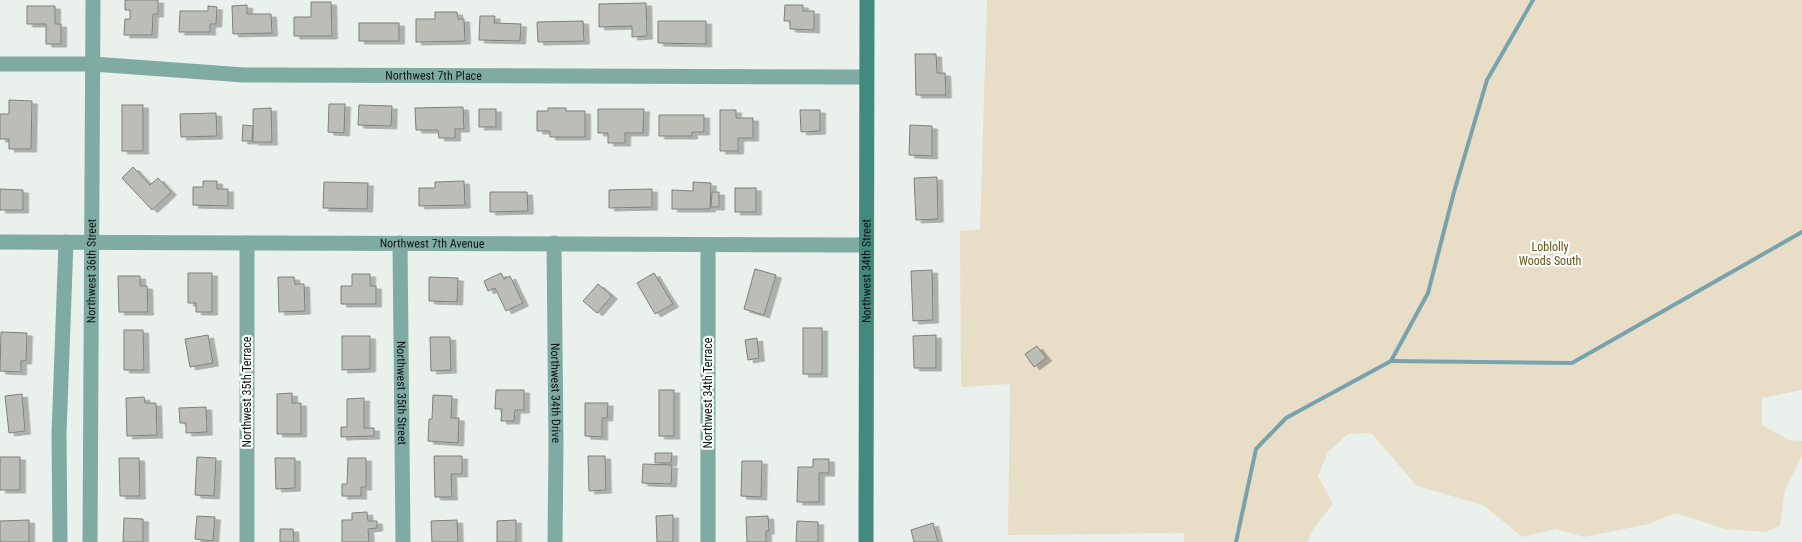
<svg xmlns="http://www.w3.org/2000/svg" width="1802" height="542" font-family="'Roboto Condensed',sans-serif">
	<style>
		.green { fill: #e8dec7 }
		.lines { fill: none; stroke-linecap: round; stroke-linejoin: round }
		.stream { stroke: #78a3ad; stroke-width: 4 }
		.building { fill: #bcbdb7; stroke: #7e807a; filter: url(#shadow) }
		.minor { stroke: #7faba3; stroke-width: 15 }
		.secondary { stroke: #438a7e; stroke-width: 15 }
		.labels { text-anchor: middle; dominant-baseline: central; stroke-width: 4.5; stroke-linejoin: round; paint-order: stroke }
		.street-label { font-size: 12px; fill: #131513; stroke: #f7fdf8 }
		.park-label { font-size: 12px; fill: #69531b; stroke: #f7fdf8 }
	</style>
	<defs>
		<filter id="shadow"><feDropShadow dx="5.5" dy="3" stdDeviation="0" flood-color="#0004"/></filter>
	</defs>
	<rect width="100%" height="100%" fill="#eaf0eb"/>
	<polygon class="green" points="987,0 1802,0 1802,390 1762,398 1762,425 1789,440 1802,441 1802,456 1785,490 1780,526 1766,532 1725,529 1676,513 1649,524 1584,537 1556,529 1522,537 1483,505 1417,486 1371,433 1348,434 1328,452 1318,476 1333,504 1313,529 1308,542 1184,542 1184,533 1008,535 1010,384 961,387 960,231 980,229"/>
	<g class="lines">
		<g class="stream">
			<polyline points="1391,361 1572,363 1802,232"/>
			<polyline points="1236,542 1256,449 1286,418 1391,361 1428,293 1454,192 1487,80 1533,0"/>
		</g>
	</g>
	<g class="building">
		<polygon points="125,0 158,0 158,14 153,14 152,35 124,35 125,19 130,19 130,10 125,10"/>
		<polygon points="311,2 331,2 332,36 294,36 294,17 311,17"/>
		<polygon points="646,3 647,36 632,37 632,26 599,27 599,4"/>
		<polygon points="247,5 247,14 271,14 272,33 233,34 232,6"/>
		<polygon points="785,5 803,5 803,11 814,11 814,30 790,29 790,21 784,21"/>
		<polygon points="27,6 55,6 55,24 61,24 61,44 46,44 46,24 27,24"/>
		<polygon points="208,6 217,7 216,24 210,24 210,32 179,32 180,11 208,11"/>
		<polygon points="435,12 457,12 458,19 464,19 465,41 416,42 416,19 435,19"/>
		<polygon points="480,16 495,16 494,23 521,24 520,41 479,40"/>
		<polygon points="583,21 584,41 538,42 537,22"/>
		<polygon points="658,21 706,21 706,44 658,43"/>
		<rect x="359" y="23" width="40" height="18"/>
		<polygon points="915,54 936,54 937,73 945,73 946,95 916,95"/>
		<polygon points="9,100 32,101 31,149 9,149 9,139 0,139 0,114 9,114"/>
		<polygon points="329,104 345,104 344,133 328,132"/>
		<rect x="122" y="105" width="21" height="46"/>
		<polygon points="359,105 392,106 391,126 358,125"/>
		<polygon points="463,107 464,129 455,129 455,138 439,138 438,130 416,130 415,108"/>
		<polygon points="271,108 272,142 253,142 253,109"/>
		<polygon points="548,108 566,108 566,111 585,111 585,137 550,137 550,131 537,131 537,111 548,111"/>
		<rect x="479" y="109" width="17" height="18"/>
		<polygon points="598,109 644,109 643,133 625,133 625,143 608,143 608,133 598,133"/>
		<polygon points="720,110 736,110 736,118 753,118 753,138 738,138 738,151 720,151"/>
		<polygon points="800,110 820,110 820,131 801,132"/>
		<polygon points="216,113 217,136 181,137 180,114"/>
		<polygon points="659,115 704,115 704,132 692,132 692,136 659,136"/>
		<polygon points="243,125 253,126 252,141 242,141"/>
		<polygon points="910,125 932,126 932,156 909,155"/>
		<polygon points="133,167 150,185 158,178 171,192 152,210 122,178"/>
		<polygon points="937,177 938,219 916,220 914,178"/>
		<polygon points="203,181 217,181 217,189 228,189 228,206 193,205 193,187 203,187"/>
		<polygon points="464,181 465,205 419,206 419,188 435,188 435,182"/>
		<polygon points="324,182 368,183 367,209 323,208"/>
		<polygon points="693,182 711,183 710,209 672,209 672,190 693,191"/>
		<rect x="735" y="188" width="21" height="24"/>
		<polygon points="0,189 23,190 23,210 0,210"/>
		<polygon points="652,189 652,207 609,208 609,190"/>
		<polygon points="490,192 527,192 528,211 490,212"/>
		<polygon points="712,192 719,192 719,207 711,207"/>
		<polygon points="755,269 776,275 764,315 744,309"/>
		<polygon points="932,270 933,320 913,321 911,271"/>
		<polygon points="188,273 212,273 212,312 196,312 196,303 188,303"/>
		<polygon points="501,273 504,279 510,276 523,303 506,311 495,288 488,291 484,281"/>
		<polygon points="654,273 673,304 655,314 637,283"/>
		<polygon points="352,274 370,274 370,286 376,286 376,304 341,304 341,286 352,286"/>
		<polygon points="118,276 140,276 140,286 147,286 148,312 119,312"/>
		<polygon points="278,277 294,277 295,284 304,284 305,311 279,312"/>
		<polygon points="429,277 458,278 457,302 429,301"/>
		<polygon points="598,284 612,296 597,313 583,301"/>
		<rect x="803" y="328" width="19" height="46"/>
		<polygon points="124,330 143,330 144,370 124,370"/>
		<polygon points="1,332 27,333 26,361 21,361 21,372 0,371"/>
		<polygon points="208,335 213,363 190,367 185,339"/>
		<polygon points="936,335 936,368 914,368 913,336"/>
		<polygon points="342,336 370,336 370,369 342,370"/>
		<polygon points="430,337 450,337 451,370 431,371"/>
		<polygon points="757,338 759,358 748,360 745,340"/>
		<polygon points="1037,346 1046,358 1034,367 1025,354"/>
		<polygon points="496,390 524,390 524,410 515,410 514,421 501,421 502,409 495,409"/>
		<rect x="659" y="390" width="15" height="46"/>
		<polygon points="292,393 292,403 301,403 301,434 277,434 277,394"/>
		<polygon points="22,394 25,431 9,433 5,396"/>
		<polygon points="433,395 452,396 451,418 459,418 458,443 428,441 429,419 432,419"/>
		<polygon points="144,397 145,403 156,403 157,435 127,436 126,398"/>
		<polygon points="364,398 364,428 374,428 374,436 341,437 341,427 347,427 347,399"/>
		<polygon points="585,403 608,403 607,418 602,418 602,437 585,436"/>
		<polygon points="206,407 207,432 186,433 186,423 180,423 179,408"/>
		<polygon points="655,453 672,453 671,463 655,463"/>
		<polygon points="434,456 462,456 462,474 451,474 452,497 435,497"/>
		<polygon points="588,456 605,456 606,490 589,491"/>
		<rect x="0" y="457" width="20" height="33"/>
		<polygon points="197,457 216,458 214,496 195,495"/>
		<polygon points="119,458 139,458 140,496 120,496"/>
		<polygon points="275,458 295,458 295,488 276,489"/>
		<polygon points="348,458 366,458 366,487 361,487 361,496 342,496 342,484 347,484"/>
		<polygon points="813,459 829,459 829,473 819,473 819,502 797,502 798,467 813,467"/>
		<polygon points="742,461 762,461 761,497 741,496"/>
		<polygon points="643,464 672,465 671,484 642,483"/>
		<polygon points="367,512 368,521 377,521 377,528 368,529 369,542 342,542 342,520 352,520 352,513"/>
		<polygon points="673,515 673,542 657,542 656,516"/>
		<polygon points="197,516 215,517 213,541 195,539"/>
		<polygon points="768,516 769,531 766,531 766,542 747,542 746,517"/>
		<polygon points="124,518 143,519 143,542 123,542"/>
		<polygon points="29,520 29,542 0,542 0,521"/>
		<polygon points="457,520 458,542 432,542 431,521"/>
		<polygon points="516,520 516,542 497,542 497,521"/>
		<polygon points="797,521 818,522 818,542 796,542"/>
		<polygon points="933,523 938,542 914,542 911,530"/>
		<polygon points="280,529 293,529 294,542 280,542"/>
	</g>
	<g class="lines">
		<g class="minor">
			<path id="s1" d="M0,64H93L244,75L867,77"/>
			<path id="s2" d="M0,242L866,245"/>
			<polyline points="247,243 247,542"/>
			<path id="s3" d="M400,243L403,542"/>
			<path id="s4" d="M554,243L556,446L555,542"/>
			<polyline points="708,245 708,542"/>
			<polyline points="60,542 59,434 66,242"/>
			<path id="s5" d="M90,542L93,0"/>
		</g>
		<path class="secondary" id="s6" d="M866,542L867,0"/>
	</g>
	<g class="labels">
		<g class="street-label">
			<text stroke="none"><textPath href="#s1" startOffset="434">Northwest 7th Place</textPath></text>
			<text stroke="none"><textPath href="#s2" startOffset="432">Northwest 7th Avenue</textPath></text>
			<text stroke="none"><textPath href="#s5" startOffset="271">Northwest 36th Street</textPath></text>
			<text stroke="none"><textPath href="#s6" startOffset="271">Northwest 34th Street</textPath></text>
			<text transform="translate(247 392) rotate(-90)">Northwest 35th Terrace</text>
			<text stroke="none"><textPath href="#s3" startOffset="150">Northwest 35th Street</textPath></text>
			<text stroke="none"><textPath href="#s4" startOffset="150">Northwest 34th Drive</textPath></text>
			<text transform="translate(708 393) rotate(-90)">Northwest 34th Terrace</text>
		</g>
		<g class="park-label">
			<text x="1550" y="247">Loblolly<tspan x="1550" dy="14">Woods South</tspan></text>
		</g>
	</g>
</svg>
